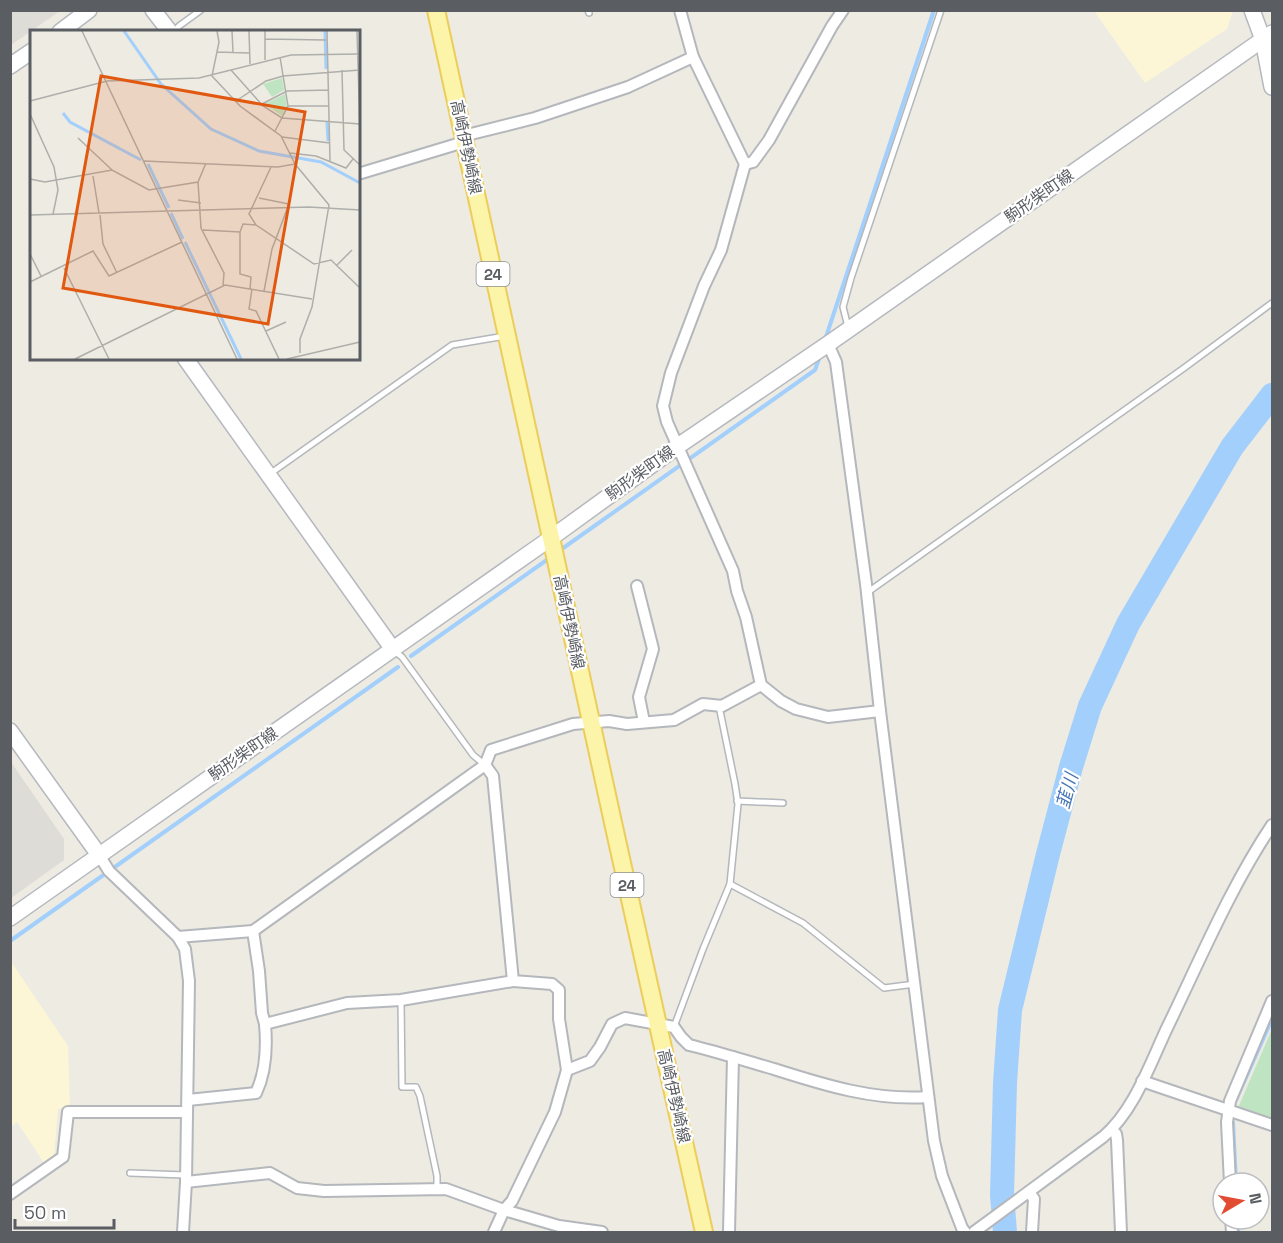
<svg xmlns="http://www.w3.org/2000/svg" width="1283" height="1243" font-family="'Space Grotesk','Noto Sans JP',sans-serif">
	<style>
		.commercial { fill: #fcf6d7 }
		.industrial { fill: #dedcd6 }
		.green { fill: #bfe4c1 }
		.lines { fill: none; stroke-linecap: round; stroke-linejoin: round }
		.stream { stroke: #a3cffc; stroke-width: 4 }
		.river { stroke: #a3cffc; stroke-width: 24 }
		.lane-casing { stroke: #b4b7bc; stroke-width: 8 }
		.street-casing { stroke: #b4b7bc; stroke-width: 14 }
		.secondary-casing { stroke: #b5b8be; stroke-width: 18 }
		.primary-casing { stroke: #eccd5c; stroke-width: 20 }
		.lane { stroke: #fff; stroke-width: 5 }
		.street { stroke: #fff; stroke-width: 10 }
		.secondary { stroke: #fff; stroke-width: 15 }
		.primary { stroke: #fcf4a8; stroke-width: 16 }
		.labels { text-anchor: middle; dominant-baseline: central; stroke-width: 4.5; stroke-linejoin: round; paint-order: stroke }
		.shield { fill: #fff; stroke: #8c8e91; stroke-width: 1.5 }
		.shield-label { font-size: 15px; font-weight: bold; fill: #5a5d62 }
		.street-label { font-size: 16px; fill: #5a5d62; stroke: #fff }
		.water-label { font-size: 18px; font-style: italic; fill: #4474b5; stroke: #fff }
		.inset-river { fill: none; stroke: #a3cffc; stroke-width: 3 }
		.inset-road { fill: none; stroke: #aeaeab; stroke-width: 1.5 }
		.view { fill: #e15910; fill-opacity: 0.15; stroke: #e15910; stroke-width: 3 }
		.inset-edge { fill: none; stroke: #5a5d62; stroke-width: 3 }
	</style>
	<rect width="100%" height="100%" fill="#edebe2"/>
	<g class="commercial">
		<polygon points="1094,11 1233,11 1227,29 1145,83"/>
		<polygon points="10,960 68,1046 70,1107 58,1109 54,1156 44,1163 17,1122 11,1127"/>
	</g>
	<g class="industrial">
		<polygon points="11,10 60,10 60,11 11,45"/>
		<polygon points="11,762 64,839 64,860 11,898"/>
	</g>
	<polygon class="green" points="1272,1029 1272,1119 1238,1108"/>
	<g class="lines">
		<g class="stream">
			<polyline points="825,340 934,10"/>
			<polyline points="559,551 815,370 820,356"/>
			<polyline points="411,656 551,557"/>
			<polyline points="10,941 398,667"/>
			<polyline points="1236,1100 1272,1019"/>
			<polyline points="1233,1122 1236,1183"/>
			<polyline points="1238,1219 1238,1232"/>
		</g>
		<polyline class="river" points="1005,1232 1002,1195 1005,1083 1010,1010 1048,854 1071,767 1090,706 1128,624 1232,447 1272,395"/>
		<g class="lane-casing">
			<g id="lane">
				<polyline points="588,10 589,13"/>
				<polyline points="174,32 179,26 201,10"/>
				<polyline points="848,327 843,307 851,278 941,10"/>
				<polyline points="271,473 452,345 505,336"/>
				<polyline points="868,592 1184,368 1272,303"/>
				<polyline points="393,650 402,657 473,755 485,765"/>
				<polyline points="737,801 783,803"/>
				<polyline points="730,884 803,923 884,988 915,984"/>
				<polyline points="401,1000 402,1087 416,1087 420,1096 437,1176 437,1188"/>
				<polyline points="674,1027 703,949 730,884 738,804 735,784 719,706"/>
				<polyline points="130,1173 185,1175"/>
			</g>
		</g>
		<g class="street-casing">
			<g id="street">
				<polyline points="680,10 693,57 745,164 721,250 704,286 671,373 663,406 667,422 733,571 737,591 746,617 761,685 781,701 796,709 828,717 880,711"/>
				<polyline points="463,136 535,118 628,87 693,57"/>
				<polyline points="745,164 753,162 769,140 832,26 843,10"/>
				<polyline points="358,174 464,142"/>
				<polyline points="828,344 836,362 866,584 880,711 934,1141 942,1176 962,1228 965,1232"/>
				<polyline points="637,586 653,649 639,697 644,722"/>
				<polyline points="485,765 493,776 513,981 552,984 559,990 559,1019 567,1070 555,1112 512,1201 504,1210 494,1232"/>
				<polyline points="99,855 109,871 178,937 185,949 189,981 186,1182 183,1232"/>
				<polyline points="253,931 259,971 262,1013 265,1024"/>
				<polyline points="178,937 253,931 485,765 491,750 573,724 609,721 627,724 674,720 703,704 722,706 761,685"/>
				<path d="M567,1070L590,1061L600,1047L612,1024L625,1018L674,1027L681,1037L689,1045C718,1052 746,1061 774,1069C824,1085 875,1101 928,1097"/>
				<polyline points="1142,1081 1272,1125"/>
				<path d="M188,1100L256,1093C266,1072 267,1047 265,1024L347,1003L401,1000L513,981"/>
				<polyline points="1112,1130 1116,1134 1117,1140 1121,1232"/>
				<polyline points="186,1182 270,1173 297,1188 324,1191 446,1189 504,1210 559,1226 602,1232"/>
				<polyline points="1230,1183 1227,1122 1230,1101 1272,1001"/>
				<polyline points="1029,1192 1034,1199 1032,1232"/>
				<polyline points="10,1194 63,1157 68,1112 187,1112"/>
				<polyline points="1231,1219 1232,1232"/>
				<polyline points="729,1232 733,1057"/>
				<path d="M974,1232L1103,1137C1134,1111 1150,1064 1167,1028C1200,960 1230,888 1272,825"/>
			</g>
		</g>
		<g class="secondary-casing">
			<g id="secondary">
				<polyline points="153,10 170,32"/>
				<polyline points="1252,10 1263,40 1272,87"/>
				<polyline points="60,32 89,10"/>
				<polyline points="10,66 32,51"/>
				<polyline points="185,358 392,648"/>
				<polyline points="10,731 99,855"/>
				<polyline points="10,918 551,538 678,446 828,344 1272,33"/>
			</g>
		</g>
		<g class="primary-casing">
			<polyline id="primary" points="436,10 614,827 704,1232"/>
		</g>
		<use href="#lane" class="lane"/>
		<use href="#street" class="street"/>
		<use href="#secondary" class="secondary"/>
		<use href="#primary" class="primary"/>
	</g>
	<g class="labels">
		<g class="shield">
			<rect x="476.5" y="262" width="33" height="24" rx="4.5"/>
			<rect x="610.5" y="873" width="33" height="24" rx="4.5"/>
		</g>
		<g class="shield-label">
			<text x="493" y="274">24</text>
			<text x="627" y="885">24</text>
		</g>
		<g class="street-label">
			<text transform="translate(466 147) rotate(78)">高崎伊勢崎線</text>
			<text transform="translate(1039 196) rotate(-35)">駒形柴町線</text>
			<text transform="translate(640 473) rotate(-36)">駒形柴町線</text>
			<text transform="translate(569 622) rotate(78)">高崎伊勢崎線</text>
			<text transform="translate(243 754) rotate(-35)">駒形柴町線</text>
			<text transform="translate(674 1096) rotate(77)">高崎伊勢崎線</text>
		</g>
		<g class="water-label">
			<text transform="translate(1067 791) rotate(-75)">韮川</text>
		</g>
	</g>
	<g transform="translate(30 30)">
		<rect width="330" height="330" fill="#edebe2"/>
		<path d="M252,48L254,60L242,67L233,54ZM255,64L257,77L252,86L235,74Z" fill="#bfe4c1"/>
		<path class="inset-river" d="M94,1L131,54L181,99L229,121L291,132L330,153M295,1L296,39M33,83L40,92L111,130M297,92L298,111M118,134L139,178M141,183L153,209M155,212L211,329"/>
		<path class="inset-road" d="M52,1L207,329M187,1L189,12L182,46L210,76L251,106L265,134L299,175L282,277L270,309V323M202,1L203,22M219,1L220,34M297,1L300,131M327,1L330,101M235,9L296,10M187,22L219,23M235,30V1M201,40L233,76L252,88L330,94M312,40L314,120L330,135M0,71L77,51L169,48L261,25L330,24M206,71L236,51L253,46L330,40M232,74L257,61L299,60M258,76H298M0,84L24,137L28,160L23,184M245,101L258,76L250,27M252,107L300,113M48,108L82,140M260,123L286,126L316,138L323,129M114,131L248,137L265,134M63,146L69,183M0,149L15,152L82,140L119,160L168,152L176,133M168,152L171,198L194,243L193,256M229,168L259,174L242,219L234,261M148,170L171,173M0,185L279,177L330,180M70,185L73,214L87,243M226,195L219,184L241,137M173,200L210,202L213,194L226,195L284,234L301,230L330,258M210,202V244L221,247L220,259M0,224L11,246M307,235L322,220M34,238L79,329M0,252L63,221L79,246L152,212M222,259L219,279L226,281L249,329M236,301L256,292M45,329L195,255L282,269M257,329L330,312"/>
		<path class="view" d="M71,46L275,82L238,294L33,258Z"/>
		<rect width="330" height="330" class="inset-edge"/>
	</g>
	<rect width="1283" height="1243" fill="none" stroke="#5a5d62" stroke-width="24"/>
	<g transform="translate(1241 1201) rotate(80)"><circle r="28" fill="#ffffff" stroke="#bdbec0" stroke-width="1.5"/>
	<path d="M0-4.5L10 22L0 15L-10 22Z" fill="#e24c32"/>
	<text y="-9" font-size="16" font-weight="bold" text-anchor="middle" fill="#5a5d62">N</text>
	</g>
	<path d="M15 1219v9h99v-9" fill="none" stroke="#5a5d62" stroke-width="3"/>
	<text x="24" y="1219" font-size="18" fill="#5a5d62" stroke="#ffffff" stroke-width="4.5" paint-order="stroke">50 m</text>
</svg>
